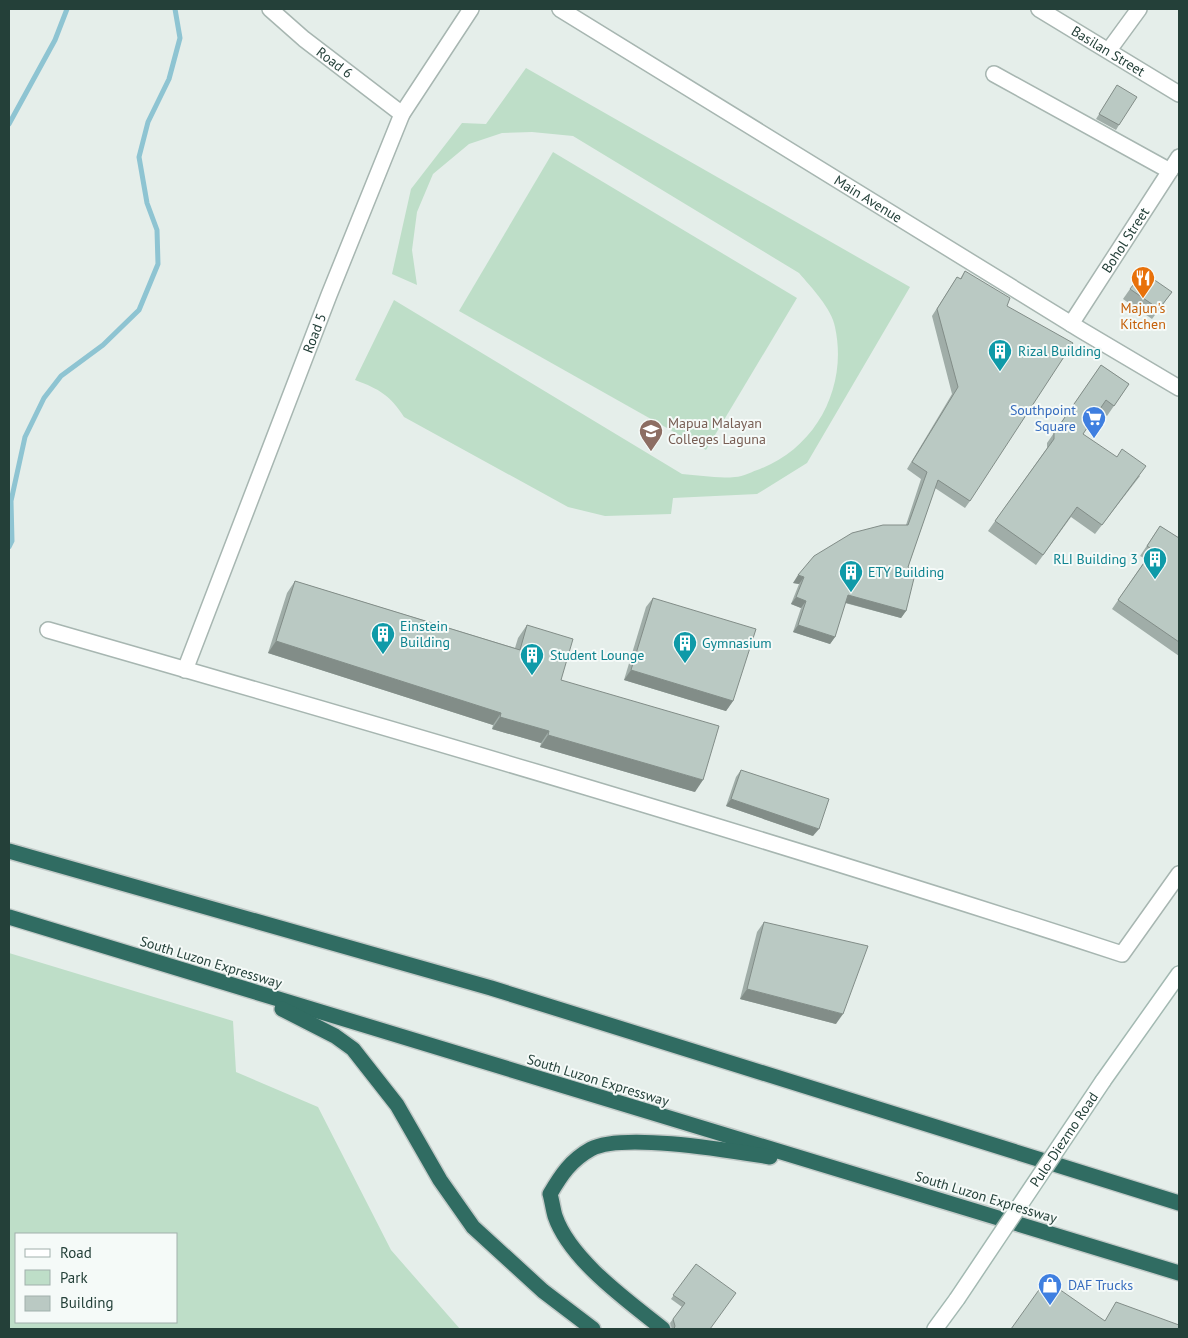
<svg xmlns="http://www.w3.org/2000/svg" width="1188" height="1338" font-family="'PT Sans',sans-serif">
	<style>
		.green { fill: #bedec8; fill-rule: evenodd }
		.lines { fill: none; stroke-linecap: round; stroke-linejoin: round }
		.stream { stroke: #8ec4d2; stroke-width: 5 }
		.minor-casing { stroke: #a7b6b1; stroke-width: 18 }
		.secondary-casing { stroke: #a3b9b2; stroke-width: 18 }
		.motorway-casing { stroke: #c2cac8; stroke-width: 18 }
		.minor { stroke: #fff; stroke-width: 15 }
		.secondary { stroke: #fff; stroke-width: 15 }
		.motorway { stroke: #306c62; stroke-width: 15 }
		.secondary-bridge-casing { stroke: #a3b9b2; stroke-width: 18; stroke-linecap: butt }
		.secondary-bridge { stroke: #fff; stroke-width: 15 }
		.wall { fill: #a0ada8 }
		.shaded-wall { fill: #828d88 }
		.building { fill: #bac9c3; stroke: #828d88 }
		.labels { text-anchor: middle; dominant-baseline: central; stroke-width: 4; stroke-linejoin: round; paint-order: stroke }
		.street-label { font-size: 14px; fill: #244039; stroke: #f5faf8 }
		.food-label { font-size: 14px; fill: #c56008; stroke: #f5faf8 }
		.culture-label { font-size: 14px; fill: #0d838f; stroke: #f5faf8; text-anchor: start }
		.shop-label { font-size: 14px; fill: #366cbe; stroke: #f5faf8; text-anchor: end }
		.education-label { font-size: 14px; fill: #785e54; stroke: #f5faf8; text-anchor: start }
	</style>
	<rect width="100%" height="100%" fill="#e5eeea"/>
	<g class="green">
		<path d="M526,68L910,287L807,463L757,494L673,498L671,514L605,516L568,507L404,417C390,395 379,389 355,380L394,300L682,474C699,475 718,479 735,477C743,477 753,471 760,469C817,447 848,386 835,327C832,309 811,287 799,273L573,136L532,132L502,133L469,144L433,174L417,212L412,250L417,285L392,274L411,189L462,123L486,124Z"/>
		<polygon points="553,152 797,298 706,450 459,311"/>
		<path d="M9,953L233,1021L236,1072L318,1107L391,1250L460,1329H9ZM16,1234H176V1322H16Z"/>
	</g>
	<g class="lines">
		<g class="stream">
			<polyline points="9,124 55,40 67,9"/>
			<polyline points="9,547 12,541 11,501 25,437 44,398 61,376 103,345 139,310 158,264 157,230 147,203 139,157 148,122 169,79 180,38 175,9"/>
		</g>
		<g class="minor-casing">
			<g id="minor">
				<path id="s1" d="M270,9L304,39L402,114"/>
				<path id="s2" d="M560,9L1081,330L1179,388"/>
				<path id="s3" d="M1039,9L1179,94"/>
				<polyline points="1109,50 1139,9"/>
				<polyline points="994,74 1170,171"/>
				<path id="s4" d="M1071,324L1179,157"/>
				<path d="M48,630C407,733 767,838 1122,954L1179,874"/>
				<path id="s5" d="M185,670L329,295L402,114L471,9"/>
			</g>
		</g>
		<g class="secondary-casing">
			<g id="secondary">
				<polyline points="1103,1081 1179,974"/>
				<polyline points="935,1329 957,1299"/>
			</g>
		</g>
		<g class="motorway-casing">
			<g id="motorway">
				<polyline points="9,851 491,988 1179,1203"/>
				<polyline points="9,917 1179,1273"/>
				<polyline points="282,1009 335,1036 353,1049 397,1105 440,1180 473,1227 543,1291 593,1329"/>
				<path d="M663,1329C628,1301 570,1260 555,1216C553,1209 552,1201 550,1194C561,1175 571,1160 591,1149C623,1132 732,1151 770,1157"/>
			</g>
		</g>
		<use href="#minor" class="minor"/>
		<use href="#secondary" class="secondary"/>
		<use href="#motorway" class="motorway"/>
		<g class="secondary-bridge-casing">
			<g id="secondary-bridge">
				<path id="s6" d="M957,1299L1103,1081"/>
			</g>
		</g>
		<use href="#secondary-bridge" class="secondary-bridge"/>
	</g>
	<g class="wall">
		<polygon points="1114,90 1119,125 1116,130 1096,119"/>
		<polygon points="965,271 1007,306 970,501 965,508 935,488 908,567 906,611 901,618 845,603 835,637 830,644 793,632 801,608 791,604 799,584 793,583 906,525 921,479 907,469 952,394 932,316 957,277 960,279"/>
		<polygon points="1130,289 1172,292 1152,319 1123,299"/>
		<polygon points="1101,365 1129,384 1107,416 1099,410 1083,434 1140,476 1095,534 1071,517 1036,565 988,531 1047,448 1047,443"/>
		<polygon points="1160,526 1179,538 1179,656 1112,609 1146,559 1140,556"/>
		<polygon points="295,581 515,648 518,638 527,625 561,680 695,792 540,747 541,743 492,729 493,725 268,653 287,593"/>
		<polygon points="653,598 733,701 726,711 624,680 646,607"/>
		<polygon points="741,770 813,836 726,806 736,777"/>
		<polygon points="764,922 836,1024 740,999 757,932"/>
		<polygon points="696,1264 711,1329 672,1329 670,1323 682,1307 671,1299"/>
	</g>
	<g class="shaded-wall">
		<polygon points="798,575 804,577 799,584 793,583"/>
		<polygon points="848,595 906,611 901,618 843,602"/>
		<polygon points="796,597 806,601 801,608 791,604"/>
		<polygon points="798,625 835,637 830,644 793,632"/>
		<polygon points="276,641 501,713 493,725 268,653"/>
		<polygon points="631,670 733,701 726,711 624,680"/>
		<polygon points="500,717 549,731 541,743 492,729"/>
		<polygon points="548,735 703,780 695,792 540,747"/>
		<polygon points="731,799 819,829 813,836 726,806"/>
		<polygon points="747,989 843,1014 836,1024 740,999"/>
	</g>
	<g class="building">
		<polygon points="1117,85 1137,97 1119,125 1099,114"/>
		<polygon points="965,271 1010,298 1007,306 1073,343 970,501 938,480 908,567 916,570 906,611 848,595 835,637 798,625 806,601 796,597 804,577 798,575 814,556 852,533 883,525 908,525 927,472 912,462 958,387 937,309 957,277 961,279"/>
		<polygon points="1143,272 1172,292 1159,309 1130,289"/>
		<polygon points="1101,365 1129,384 1114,406 1106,400 1083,434 1117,457 1122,449 1146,466 1102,525 1077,507 1043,555 995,521 1054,439 1054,433"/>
		<polygon points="1160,526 1179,538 1179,642 1118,600 1153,550 1147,546"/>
		<polygon points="295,581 520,650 527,625 573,639 561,680 719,726 703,780 548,735 549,731 500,717 501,713 276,641"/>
		<polygon points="653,598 756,629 733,701 631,670"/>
		<polygon points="741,770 829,799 819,829 731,799"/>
		<polygon points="764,922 868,946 843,1014 747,989"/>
		<polygon points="696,1264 736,1293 710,1329 674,1329 675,1326 673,1319 685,1303 673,1295"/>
		<polygon points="1046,1280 1105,1321 1116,1302 1179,1325 1179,1329 1011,1329"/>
	</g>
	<defs>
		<g id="restaurant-pin" transform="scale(1.25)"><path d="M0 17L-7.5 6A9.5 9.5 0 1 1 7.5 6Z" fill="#e8710a" stroke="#f5faf8"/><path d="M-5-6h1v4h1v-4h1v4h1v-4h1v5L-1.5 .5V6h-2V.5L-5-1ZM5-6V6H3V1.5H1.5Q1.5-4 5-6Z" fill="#fff"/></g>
		<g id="building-pin" transform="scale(1.25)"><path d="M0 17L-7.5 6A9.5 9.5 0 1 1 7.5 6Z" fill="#0f9aa8" stroke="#f5faf8"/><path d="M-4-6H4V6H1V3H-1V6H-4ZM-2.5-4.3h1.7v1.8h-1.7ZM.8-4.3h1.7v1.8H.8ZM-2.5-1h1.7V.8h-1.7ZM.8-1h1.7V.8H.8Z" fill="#fff"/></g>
		<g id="supermarket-pin" transform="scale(1.25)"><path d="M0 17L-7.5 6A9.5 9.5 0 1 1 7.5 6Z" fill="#3f7fe0" stroke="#f5faf8"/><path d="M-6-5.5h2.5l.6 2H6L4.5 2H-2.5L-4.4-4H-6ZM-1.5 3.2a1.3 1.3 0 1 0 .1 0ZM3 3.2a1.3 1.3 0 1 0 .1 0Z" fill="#fff"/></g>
		<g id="university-pin" transform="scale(1.25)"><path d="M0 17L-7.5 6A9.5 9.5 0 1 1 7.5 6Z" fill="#8d6e63" stroke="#f5faf8"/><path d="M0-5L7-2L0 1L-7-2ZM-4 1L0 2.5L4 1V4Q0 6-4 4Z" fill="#fff"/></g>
		<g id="shop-pin" transform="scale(1.25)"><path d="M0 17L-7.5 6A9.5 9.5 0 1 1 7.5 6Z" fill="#3f7fe0" stroke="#f5faf8"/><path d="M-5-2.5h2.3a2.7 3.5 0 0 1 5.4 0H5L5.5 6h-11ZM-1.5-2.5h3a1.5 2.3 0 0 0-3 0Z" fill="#fff"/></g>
	</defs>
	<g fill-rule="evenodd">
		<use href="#restaurant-pin" x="1143" y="278"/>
		<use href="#building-pin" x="1000" y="351"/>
		<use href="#supermarket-pin" x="1094" y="418"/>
		<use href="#university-pin" x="651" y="431"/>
		<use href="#building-pin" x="1155" y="559"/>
		<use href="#building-pin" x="851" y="572"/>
		<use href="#building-pin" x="383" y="634"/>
		<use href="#building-pin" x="685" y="643"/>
		<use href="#building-pin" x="532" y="655"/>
		<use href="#shop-pin" x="1050" y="1285"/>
	</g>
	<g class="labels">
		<g class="street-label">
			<text stroke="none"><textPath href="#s3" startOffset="81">Basilan Street</textPath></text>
			<text stroke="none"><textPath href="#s1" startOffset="84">Road 6</textPath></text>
			<text stroke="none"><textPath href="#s2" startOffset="362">Main Avenue</textPath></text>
			<text stroke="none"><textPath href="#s4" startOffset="100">Bohol Street</textPath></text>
			<text stroke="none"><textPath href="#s5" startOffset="361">Road 5</textPath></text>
			<text transform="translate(211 962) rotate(17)">South Luzon Expressway</text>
			<text transform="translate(598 1080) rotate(17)">South Luzon Expressway</text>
			<text stroke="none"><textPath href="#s6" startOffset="192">Pulo-Diezmo Road</textPath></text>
			<text transform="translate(986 1197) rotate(17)">South Luzon Expressway</text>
		</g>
		<g class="food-label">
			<text x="1143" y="308">Majun's<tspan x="1143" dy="16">Kitchen</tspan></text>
		</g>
		<g class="culture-label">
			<text x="1018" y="351">Rizal Building</text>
			<text x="1138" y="559" text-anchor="end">RLI Building 3</text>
			<text x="868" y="572">ETY Building</text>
			<text x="400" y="626">Einstein<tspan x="400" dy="16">Building</tspan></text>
			<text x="702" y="643">Gymnasium</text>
			<text x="550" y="655">Student Lounge</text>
		</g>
		<g class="shop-label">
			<text x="1076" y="410">Southpoint<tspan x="1076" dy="16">Square</tspan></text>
			<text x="1068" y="1285" text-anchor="start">DAF Trucks</text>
		</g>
		<g class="education-label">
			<text x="668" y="423">Mapua Malayan<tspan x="668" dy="16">Colleges Laguna</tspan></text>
		</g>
	</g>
	<rect width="1188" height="1338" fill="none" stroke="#244039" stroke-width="20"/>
	<rect x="15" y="1233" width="162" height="90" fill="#f5faf8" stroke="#a1b0ac"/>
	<rect x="25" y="1249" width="25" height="8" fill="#ffffff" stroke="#a1b0ac"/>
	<text x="60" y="1258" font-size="15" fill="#244039">Road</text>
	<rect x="25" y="1270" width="25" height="15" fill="#bedec8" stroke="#a1b0ac"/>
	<text x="60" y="1283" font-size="15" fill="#244039">Park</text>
	<rect x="25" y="1296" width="25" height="15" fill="#bac9c3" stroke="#a1b0ac"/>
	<text x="60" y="1308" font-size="15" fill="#244039">Building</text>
</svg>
